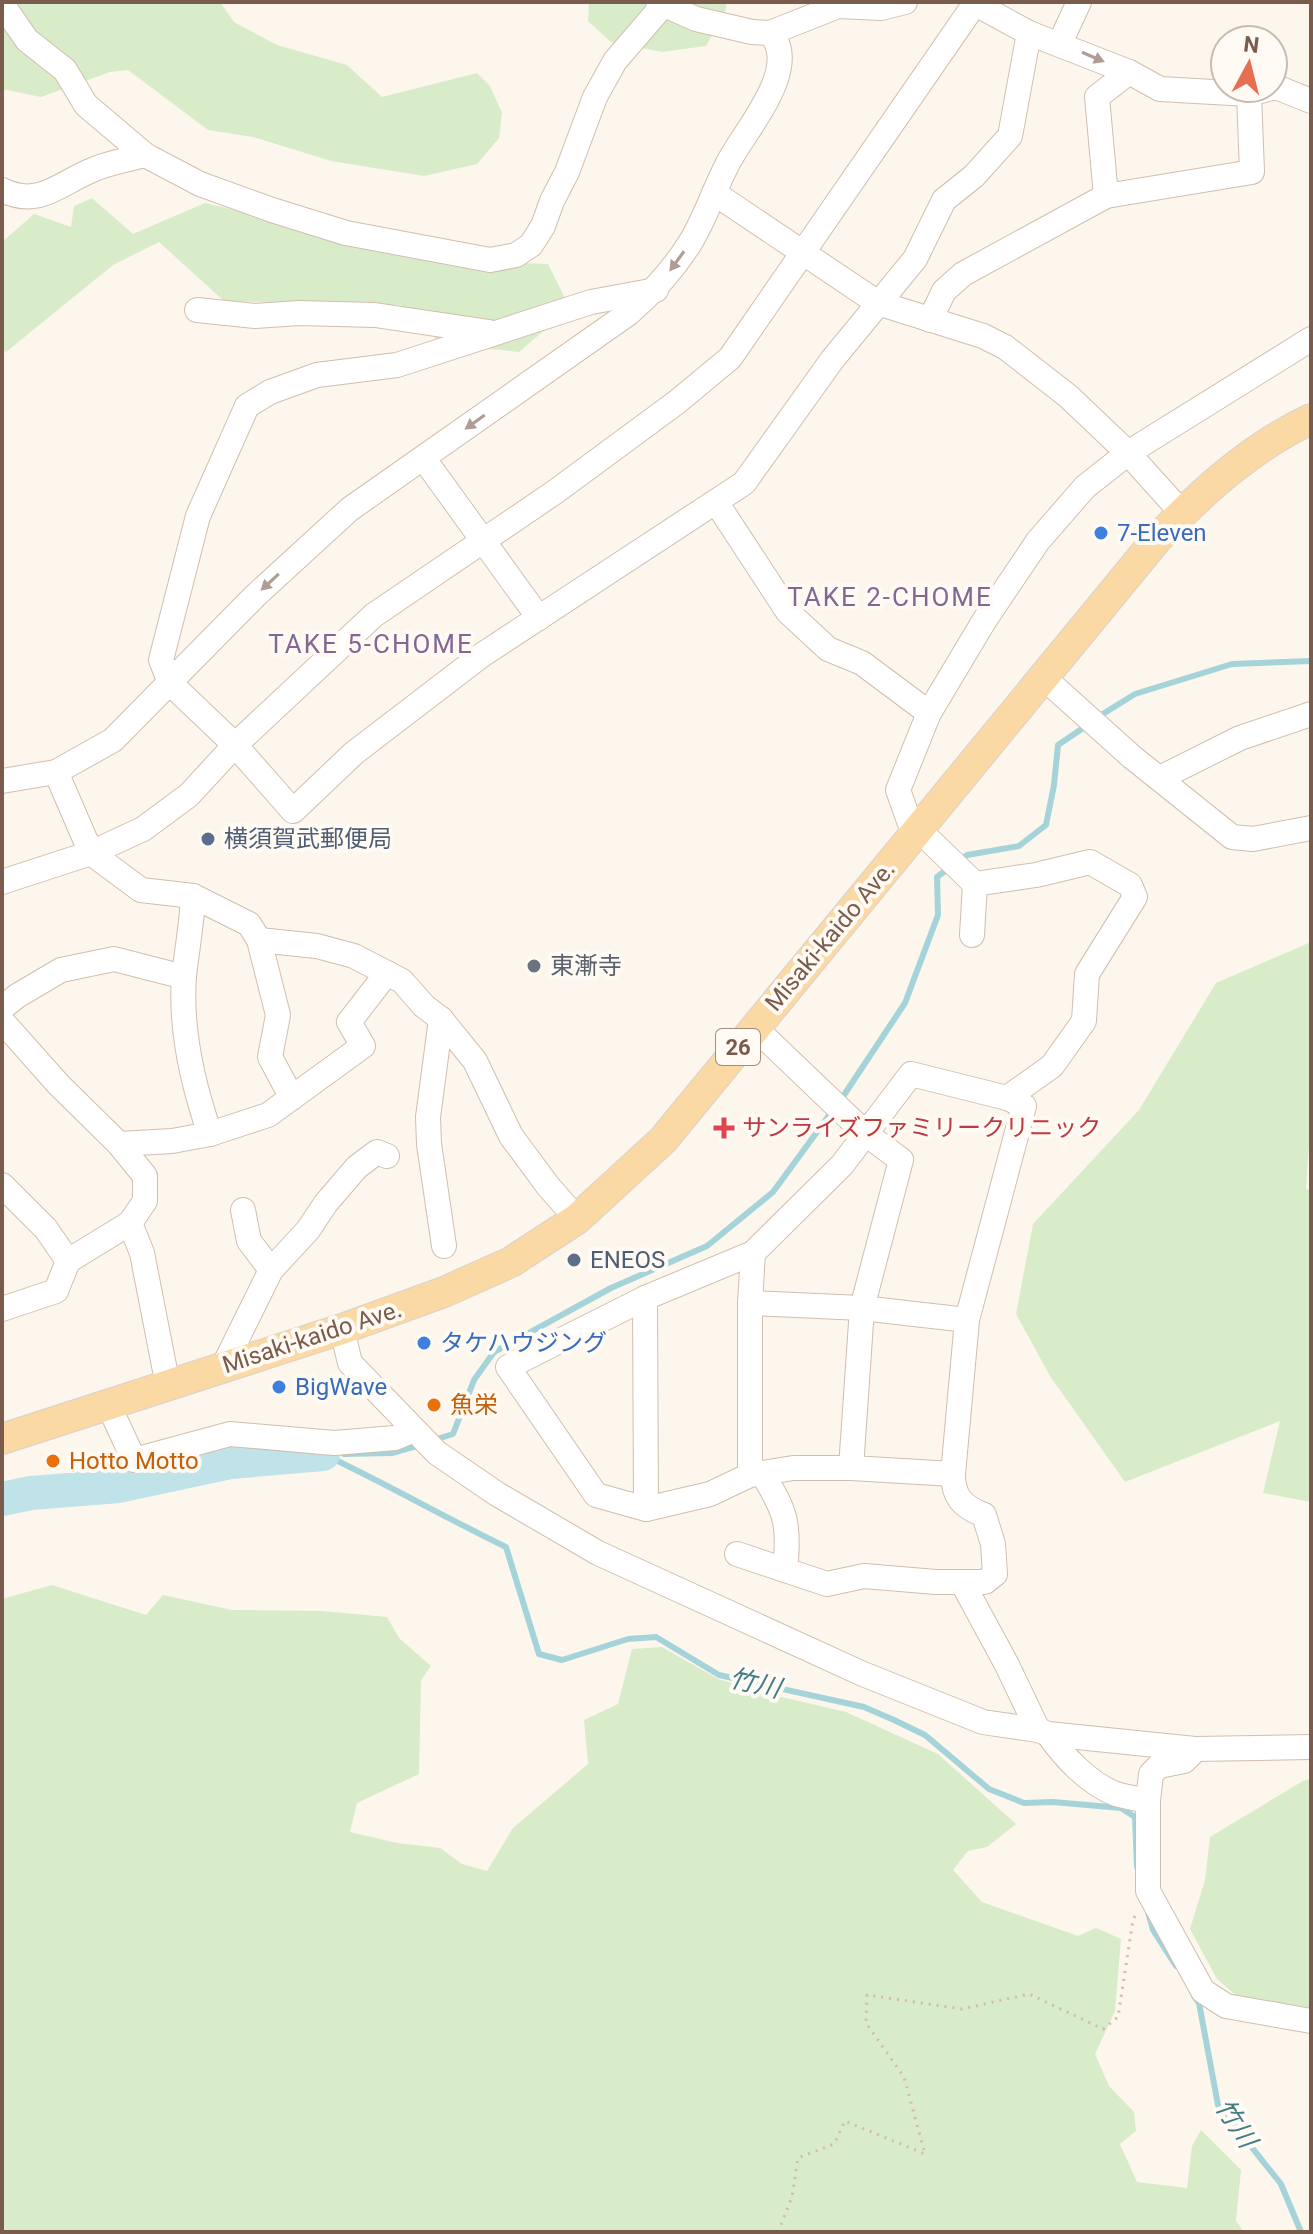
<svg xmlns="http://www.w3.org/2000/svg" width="1313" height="2234" font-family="Roboto,'Noto Sans JP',sans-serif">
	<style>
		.green { fill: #d8ecc9 }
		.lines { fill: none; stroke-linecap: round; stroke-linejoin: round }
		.stream { stroke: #a5d3da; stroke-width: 6 }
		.river { stroke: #bfe3e8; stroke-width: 34 }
		.minor-casing { stroke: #d1beb0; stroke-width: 26 }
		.major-casing { stroke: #dad1cd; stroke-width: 32 }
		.path { stroke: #d9b8a5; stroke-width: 3; stroke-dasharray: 2 6; stroke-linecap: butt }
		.minor { stroke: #fff; stroke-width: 24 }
		.major { stroke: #fbd9a5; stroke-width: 30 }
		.oneway { fill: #af9d94 }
		.shop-dot { fill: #3f7fe0; stroke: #fffaf3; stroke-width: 3 }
		.service-dot { fill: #5c6f8a; stroke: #fffaf3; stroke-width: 3 }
		.worship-dot { fill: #6b7280; stroke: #fffaf3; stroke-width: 3 }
		.health-dot { fill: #e0444e; stroke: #fffaf3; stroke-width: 3 }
		.food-dot { fill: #e8710a; stroke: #fffaf3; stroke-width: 3 }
		.labels { text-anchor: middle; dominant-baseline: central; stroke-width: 8; stroke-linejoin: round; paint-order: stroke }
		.shield { fill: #fffaf3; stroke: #a28b7f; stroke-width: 2 }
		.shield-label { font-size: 22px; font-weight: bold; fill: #7a5c4d }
		.shop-label { font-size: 24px; fill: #366cbe; stroke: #fffaf3; text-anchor: start }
		.service-label { font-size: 24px; fill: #4e5e75; stroke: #fffaf3; text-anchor: start }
		.street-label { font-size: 24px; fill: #7a5c4d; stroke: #fffaf3 }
		.worship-label { font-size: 24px; fill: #5b616d; stroke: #fffaf3; text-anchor: start }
		.health-label { font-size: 24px; fill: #be3a42; stroke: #fffaf3; text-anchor: start }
		.food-label { font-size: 24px; fill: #c56008; stroke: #fffaf3; text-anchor: start }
		.neighbourhood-label { font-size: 26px; letter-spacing: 2px; fill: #846695; stroke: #fffaf3 }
		.water-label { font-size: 26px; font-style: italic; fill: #437c86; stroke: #fffaf3 }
	</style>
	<rect width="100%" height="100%" fill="#fdf6ec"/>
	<g class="green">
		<polygon points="2,2 220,2 234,22 277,45 347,65 382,97 477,73 490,86 502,113 499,138 477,164 424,176 331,161 253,137 208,130 128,70 110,72 41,97 2,89"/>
		<polygon points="589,2 727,2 725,12 706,46 662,52 611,42 588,21"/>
		<polygon points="92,198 133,234 205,203 363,240 411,259 548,264 570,308 519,352 441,344 401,305 224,301 159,242 113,265 6,352 2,347 2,242 34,214 71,227 74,206"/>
		<polygon points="1311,942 1311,1114 1306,1189 1311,1191 1311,1502 1263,1493 1280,1421 1125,1482 1050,1376 1016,1314 1033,1224 1139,1110 1216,983"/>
		<polygon points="52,1585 146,1615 163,1595 232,1610 322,1611 387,1617 399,1638 431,1666 421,1680 419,1774 357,1803 350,1832 397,1843 440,1848 462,1864 487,1871 513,1828 588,1764 584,1720 618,1704 632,1649 662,1647 718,1679 773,1695 846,1712 938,1754 1016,1824 987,1847 968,1851 953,1870 982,1902 1078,1936 1096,1928 1121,1939 1115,2011 1095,2054 1109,2086 1134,2112 1136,2131 1120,2144 1137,2182 1187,2188 1192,2146 1201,2130 1241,2170 1236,2221 1244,2232 2,2232 2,1599"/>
		<polygon points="1311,1779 1311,2014 1248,2006 1217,1979 1190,1929 1205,1880 1210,1837 1303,1781"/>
	</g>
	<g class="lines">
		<g class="stream">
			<polyline points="1098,717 1135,694 1232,664 1311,661"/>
			<polyline points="958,862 967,855 1019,846 1046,825 1054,785 1058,745 1089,724"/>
			<polyline points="840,1101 905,1003 938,915 937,877 949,868"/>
			<polyline points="434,1440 453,1434 474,1380 494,1352 611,1288 707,1246 773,1192 833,1110"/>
			<path d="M323,1454C385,1483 444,1517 506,1547L539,1654L562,1660L628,1639L656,1637L719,1675L864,1707L894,1720L925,1735L989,1789L1024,1803L1053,1802L1121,1808L1135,1817L1137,1867"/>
			<polyline points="344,1454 392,1453 420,1445"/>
			<polyline points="1148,1912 1153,1930 1176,1966"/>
			<polyline points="1194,1996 1199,2003 1218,2105 1281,2184 1301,2232"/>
		</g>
		<polyline class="river" points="2,1499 31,1493 119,1486 231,1462 323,1454"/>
		<g class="minor-casing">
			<g id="minor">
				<polyline points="658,2 696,19 752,32 770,33 838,6 881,8 905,2"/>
				<polyline points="972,2 1029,33 1129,72 1160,89 1249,94 1272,88"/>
				<polyline points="2,4 27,40 65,70 86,105 145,155 200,184 272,210 346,233 490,260 516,255 531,245 543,226 552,201 567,172 595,97 615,61 664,4"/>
				<polyline points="1060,43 1079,2"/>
				<polyline points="1129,72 1097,97 1106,196 1252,172 1249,94"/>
				<polyline points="1273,88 1276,87 1311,101"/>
				<path d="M2,190C39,208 59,184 90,171C107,163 127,160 145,155"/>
				<polyline points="714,193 878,303 983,336 1005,347 1068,396 1128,453 1182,513"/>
				<polyline points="656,290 591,302 397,365 317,375 270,392 247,406 198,516 161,660 170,683 235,745 293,811 354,753 482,655 744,483 832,360 915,259 944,200 974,176 1010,136 1029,33"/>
				<polyline points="197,310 255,316 299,313 375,315 489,332"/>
				<polyline points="930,320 944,291 963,274 1106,196"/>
				<polyline points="424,459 539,618"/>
				<polyline points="716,502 788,612 828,649 862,663 929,713"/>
				<polyline points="1044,678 1132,757 1232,837 1253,839 1311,828"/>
				<polyline points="56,772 91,853 141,890 193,896 249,924 259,940 278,1015 270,1057 292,1098"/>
				<polyline points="1160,778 1240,738 1311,714"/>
				<path d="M2,781L56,772L113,740L255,596L350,509L629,313C653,292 673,270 690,243C705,219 714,190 727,165C743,132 803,68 770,33"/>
				<polyline points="919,830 975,884 1036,875 1090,862 1130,885 1135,897 1087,974 1084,1021 1052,1066 1007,1098"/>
				<polyline points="914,835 898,790 929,713 984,621 1038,541 1085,487 1128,453 1311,339"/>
				<polyline points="2,882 91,853 143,829 189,795 235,745 374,615 555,492 677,402 730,358 976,2"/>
				<path d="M193,896C192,923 187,949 184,976C180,1029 193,1085 210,1134"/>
				<polyline points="972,935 975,884"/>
				<polyline points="259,940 317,946 354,956 402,981 424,1006 441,1019 475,1061 511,1136 548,1186 577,1219"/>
				<polyline points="2,1008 17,996 61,970 114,959 184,977"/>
				<polyline points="441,1019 428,1117 429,1144 444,1246"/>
				<polyline points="2,1021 59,1085 119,1144 145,1176 145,1201 130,1223 68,1261"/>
				<polyline points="754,1027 866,1134 901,1160 862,1308 851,1468 953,1474"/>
				<polyline points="119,1144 172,1141 210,1134 268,1115 363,1046 349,1022 387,973"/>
				<polyline points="2,1185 46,1229 68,1261 56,1291 2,1309"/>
				<polyline points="243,1210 249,1241 271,1270"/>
				<polyline points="130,1223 142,1253 168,1386"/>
				<polyline points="645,1298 646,1509"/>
				<polyline points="750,1303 862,1308 967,1320"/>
				<polyline points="342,1329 350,1363 437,1453 497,1494 598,1553 863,1674 983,1722 1038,1730 1048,1734 1195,1749 1311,1747"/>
				<polyline points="224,1365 271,1270 308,1230 326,1203 357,1167 377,1152 387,1156"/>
				<polyline points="108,1404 134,1460 230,1434 334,1443 395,1438 414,1430"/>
				<path d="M762,1473C786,1512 790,1524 785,1570"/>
				<polyline points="750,1475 750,1303 753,1253"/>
				<path d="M737,1554L827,1584L864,1576L936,1582H985L995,1574L993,1544L984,1515C963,1507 953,1497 953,1474L967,1320L1024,1106L1007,1098L911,1074L842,1165L753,1253L645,1298L508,1367L596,1495L646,1509L710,1494L750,1475L793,1468H851"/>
				<polyline points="962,1582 1007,1665 1038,1730"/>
				<path d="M1048,1734C1064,1757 1089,1784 1116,1794C1126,1797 1138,1799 1148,1801"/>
				<polyline points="1194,1751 1184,1761 1159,1766 1151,1774 1148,1801 1148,1891 1203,1991 1226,2006 1311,2021"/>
			</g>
		</g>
		<g class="major-casing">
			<path id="major" d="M2,1439L342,1329L444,1292L511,1262L577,1219L663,1140L1157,539C1203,491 1250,448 1311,419"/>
		</g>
		<polyline class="path" points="778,2232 792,2197 798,2158 834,2144 845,2121 925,2154 904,2077 866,2023 867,1995 962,2009 1029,1994 1103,2029 1118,2017 1133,1920 1137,1912"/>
		<use href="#minor" class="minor"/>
		<use href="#major" class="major"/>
	</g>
	<defs><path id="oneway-solid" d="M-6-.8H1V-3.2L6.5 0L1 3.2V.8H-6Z" transform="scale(2)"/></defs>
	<g class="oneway">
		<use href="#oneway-solid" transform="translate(1093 57) rotate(23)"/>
		<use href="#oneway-solid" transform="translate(677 261) rotate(126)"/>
		<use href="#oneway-solid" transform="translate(475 422) rotate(144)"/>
		<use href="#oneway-solid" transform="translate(270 582) rotate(137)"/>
	</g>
	<g class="shop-dot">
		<circle cx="1101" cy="533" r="8"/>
		<circle cx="424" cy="1343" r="8"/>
		<circle cx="279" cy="1387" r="8"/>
	</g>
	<g class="service-dot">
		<circle cx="208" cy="839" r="8"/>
		<circle cx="574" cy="1260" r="8"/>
	</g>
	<circle class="worship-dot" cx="534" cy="966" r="8"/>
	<path class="health-dot" d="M720 1116h8v8h8v8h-8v8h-8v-8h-8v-8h8z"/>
	<g class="food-dot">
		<circle cx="434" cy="1405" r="8"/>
		<circle cx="53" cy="1461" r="8"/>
	</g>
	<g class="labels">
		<rect class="shield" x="716" y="1029" width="44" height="36" rx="6"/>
		<g class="shield-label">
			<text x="738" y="1047">26</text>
		</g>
		<g class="shop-label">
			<text x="1117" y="533">7-Eleven</text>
			<text x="440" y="1343">タケハウジング</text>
			<text x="295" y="1387">BigWave</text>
		</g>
		<g class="service-label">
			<text x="224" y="839">横須賀武郵便局</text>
			<text x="590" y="1260">ENEOS</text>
		</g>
		<g class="street-label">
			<text transform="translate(830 936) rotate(-50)">Misaki-kaido Ave.</text>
			<text transform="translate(312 1337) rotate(-18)">Misaki-kaido Ave.</text>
		</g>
		<g class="worship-label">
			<text x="550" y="966">東漸寺</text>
		</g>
		<g class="health-label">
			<text x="742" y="1128">サンライズファミリークリニック</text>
		</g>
		<g class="food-label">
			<text x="450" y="1405">魚栄</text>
			<text x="69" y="1461">Hotto Motto</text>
		</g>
		<g class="neighbourhood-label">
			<text x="890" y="597">TAKE 2-CHOME</text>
			<text x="371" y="644">TAKE 5-CHOME</text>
		</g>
		<g class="water-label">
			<text transform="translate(755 1683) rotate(13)">竹川</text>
			<text transform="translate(1236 2123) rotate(57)">竹川</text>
		</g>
	</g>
	<rect width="1313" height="2234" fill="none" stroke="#7a5c4d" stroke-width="8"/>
	<g transform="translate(1249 64) rotate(7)"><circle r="38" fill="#fffaf3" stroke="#cabbb1" stroke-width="2"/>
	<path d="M0-6L14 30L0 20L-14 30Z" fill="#e76f51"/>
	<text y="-12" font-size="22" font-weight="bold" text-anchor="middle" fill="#7a5c4d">N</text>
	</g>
</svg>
